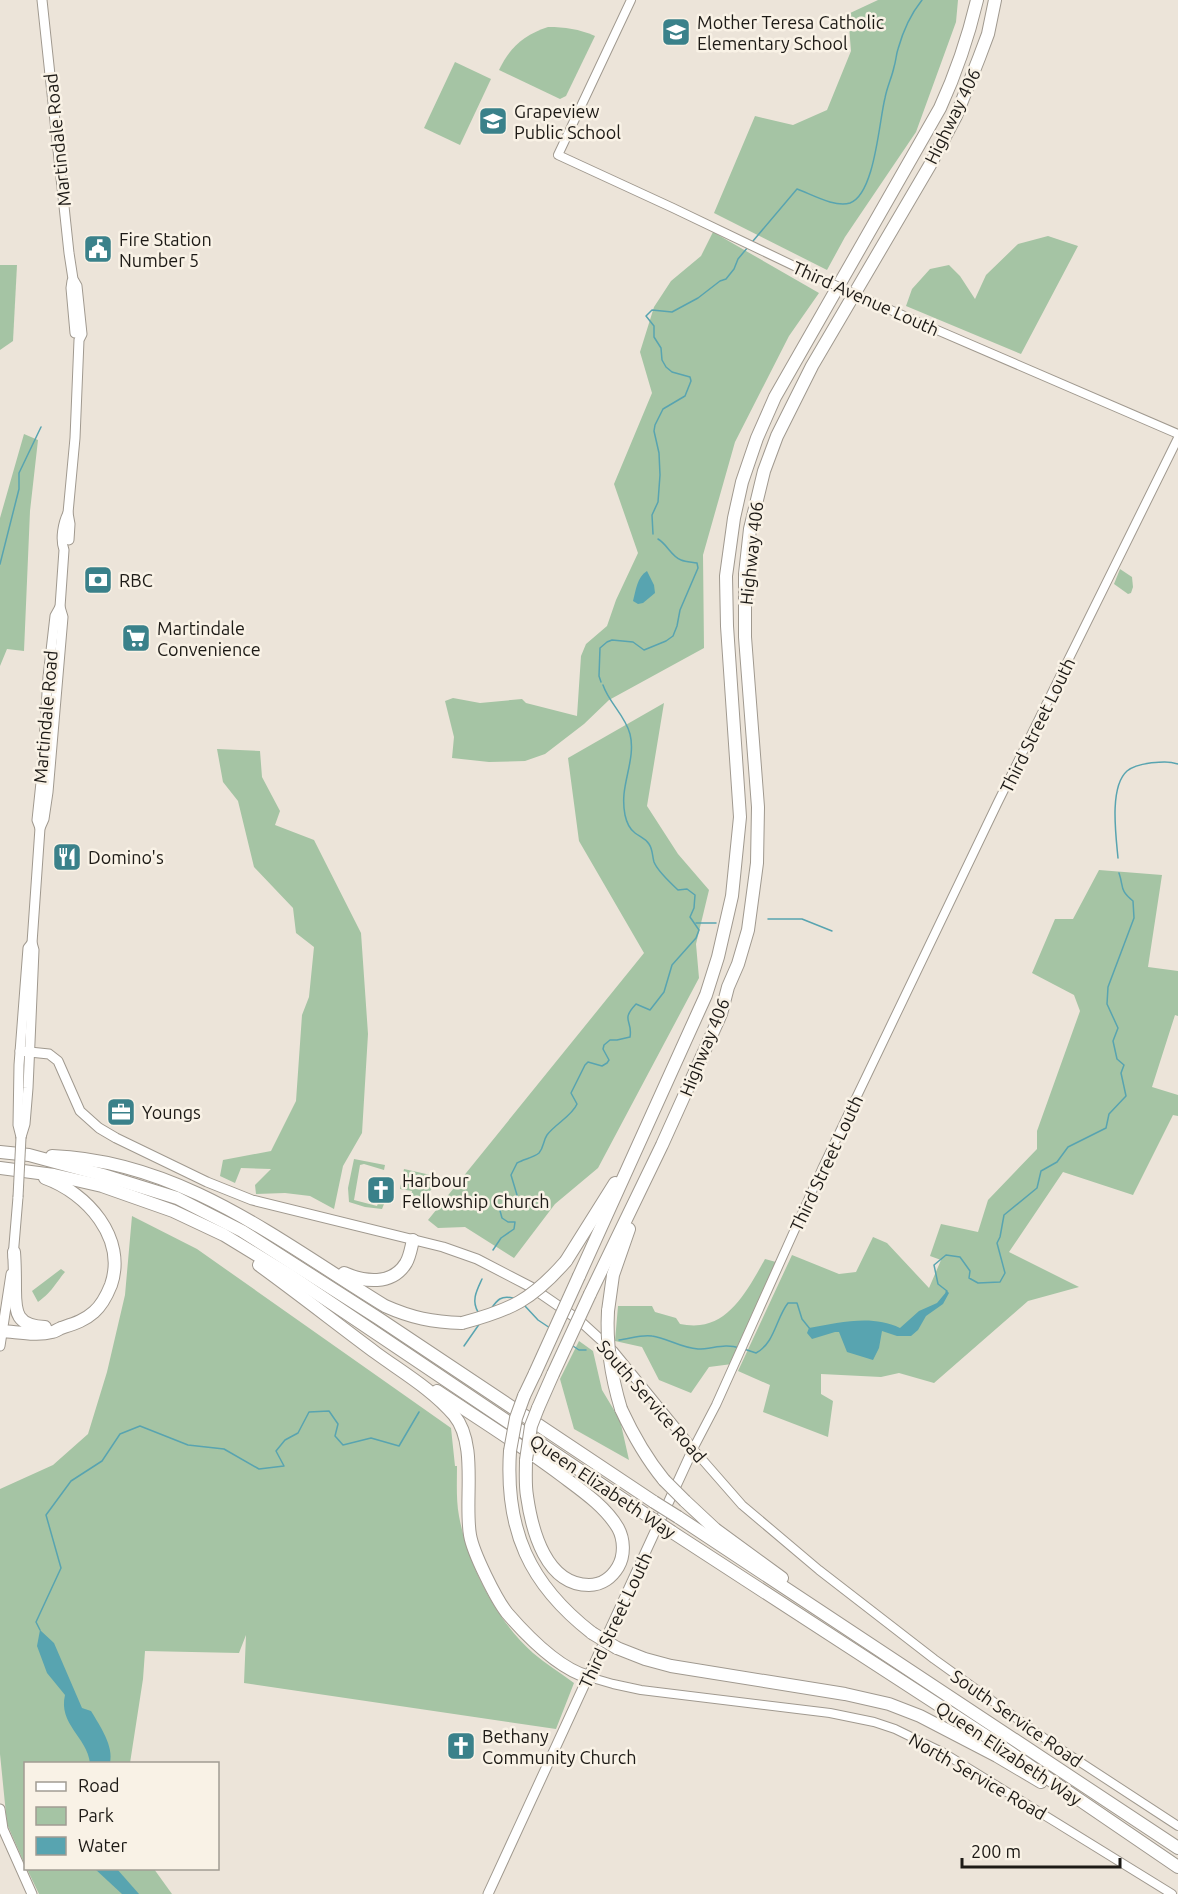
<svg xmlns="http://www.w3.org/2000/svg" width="1178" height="1894" font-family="Ubuntu,sans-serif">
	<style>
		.green { fill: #a5c4a4 }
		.water { fill: #58a4b0 }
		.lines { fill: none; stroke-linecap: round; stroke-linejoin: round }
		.stream { stroke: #58a4b0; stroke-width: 1.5 }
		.tertiary-casing { stroke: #a0998f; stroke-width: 10 }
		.secondary-casing { stroke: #a0998f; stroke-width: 11 }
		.motorway-casing { stroke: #a0998f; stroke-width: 14 }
		.tertiary { stroke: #fff; stroke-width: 8 }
		.secondary { stroke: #fff; stroke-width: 9 }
		.motorway { stroke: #fff; stroke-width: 12 }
		.tertiary-bridge-casing { stroke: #a0998f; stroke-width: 10; stroke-linecap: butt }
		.secondary-bridge-casing { stroke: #a0998f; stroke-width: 11; stroke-linecap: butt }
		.motorway-bridge-casing { stroke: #a0998f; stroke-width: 14; stroke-linecap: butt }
		.tertiary-bridge { stroke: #fff; stroke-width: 8 }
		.secondary-bridge { stroke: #fff; stroke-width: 9 }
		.motorway-bridge { stroke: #fff; stroke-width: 12 }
		.labels { text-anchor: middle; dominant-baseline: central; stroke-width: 5; stroke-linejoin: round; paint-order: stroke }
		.poi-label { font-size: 18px; fill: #1d1a16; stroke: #f9f2e6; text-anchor: start }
		.street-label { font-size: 18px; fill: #1d1a16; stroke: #f9f2e6 }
	</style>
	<rect width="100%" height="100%" fill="#ece4d9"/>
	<g class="green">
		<polygon points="878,0 958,0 956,22 916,132 845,237 827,270 714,213 755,116 793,125 827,110 851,51 848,14"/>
		<path d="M548,27C565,27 579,29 595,36L566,96L560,99L499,70C510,47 524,35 548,27Z"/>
		<polygon points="455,62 491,79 460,145 424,128"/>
		<polygon points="713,232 819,293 789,336 735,442 703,555 704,648 609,700 584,724 545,754 525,761 489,762 452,758 454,737 445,701 453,698 480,703 522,699 526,703 577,716 581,656 586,644 607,626 616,600 638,553 614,484 652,393 640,352 654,307 671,281 701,256"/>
		<polygon points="1048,236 1078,246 1021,354 906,306 912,289 930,269 949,265 960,276 975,299 986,275 1018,244"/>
		<polygon points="0,265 17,265 13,341 0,350"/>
		<polygon points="24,434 38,440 30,511 24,651 7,649 0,666 0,518"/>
		<polygon points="1120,569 1132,577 1133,587 1131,593 1128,594 1114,584"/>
		<polygon points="664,703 647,806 678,854 709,890 696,944 699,978 598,1168 555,1204 514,1258 465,1227 438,1228 428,1220 644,953 579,841 568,758"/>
		<polygon points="217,749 260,751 262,777 280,811 275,825 314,840 361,933 368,1034 362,1133 343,1166 334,1209 310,1196 285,1193 256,1194 255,1185 271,1169 241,1168 235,1183 220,1176 223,1160 271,1151 296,1101 302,1015 309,997 314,947 296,933 293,908 254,867 238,801 223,782"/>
		<polygon points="1099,870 1162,875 1148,967 1178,971 1178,1016 1175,1015 1152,1087 1178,1095 1178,1116 1173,1115 1133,1195 1063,1172 1009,1252 1079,1287 1028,1301 934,1383 899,1373 881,1377 821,1374 821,1394 833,1401 828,1437 763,1412 770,1385 738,1371 792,1255 839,1274 856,1272 873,1237 887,1243 929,1288 941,1260 930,1256 941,1224 978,1232 988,1200 1037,1149 1037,1131 1080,1011 1074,995 1032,973 1055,919 1073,919"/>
		<polygon points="354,1159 385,1165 384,1170 364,1164 360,1165 354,1200 377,1206 378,1203 384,1204 382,1209 365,1207 349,1202 348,1188"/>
		<polygon points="404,1169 444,1178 433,1187 421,1203 415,1205 416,1197 411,1195 412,1191 400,1189"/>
		<path d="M132,1216L197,1249L451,1428L455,1466H457C457,1482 456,1500 459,1516C468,1565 496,1620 533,1653C546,1664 561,1673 574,1683L556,1729L244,1683L246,1635L239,1653L145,1651L143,1679L130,1763L26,1764L25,1865L7,1824L0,1754V1489L53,1465L88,1434L107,1372L125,1295Z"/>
		<path d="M765,1259L776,1262L732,1364L709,1367L691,1393L659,1380L642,1347L615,1341L618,1306H652L655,1312L676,1318L680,1324C686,1325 693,1326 700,1325C732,1322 751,1284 765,1259Z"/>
		<path d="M61,1269L65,1272C54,1285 53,1291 38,1302L32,1291Z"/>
		<polygon points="579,1341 593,1351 602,1390 620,1420 629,1460 574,1429 560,1379"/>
		<polygon points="27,1869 154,1869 172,1894 39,1894"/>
	</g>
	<g class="water">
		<path d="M647,571L654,585L655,593L643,603L638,604L633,601C636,590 637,577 647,571Z"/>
		<path d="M947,1291L949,1293L943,1304L926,1316L918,1330L911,1336H897L882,1331L879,1348L873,1360L847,1352L839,1332H835L812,1339L807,1333L809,1328C839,1323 871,1314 900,1328L919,1311L937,1303Z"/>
		<path d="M40,1630L54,1643L82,1708L91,1711C100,1726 114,1746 110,1763H90C87,1737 58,1724 65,1695L47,1673L37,1646Z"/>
		<polygon points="95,1869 117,1869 139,1894 122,1894"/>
	</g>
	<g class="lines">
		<g class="stream">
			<path d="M753,241L797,189C811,194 835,208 850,203C875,194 879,121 885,98C887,87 892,77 894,67C896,61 896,55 898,49C903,31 910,15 922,0"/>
			<polyline points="653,534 652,515 658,502 660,475 659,453 654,431 655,425 663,409 685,396 691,381 690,377 672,372 666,367 662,360 661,348 654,337 654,326 646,316 652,310 672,312 698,298 720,281 726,279 734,269 738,259 748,247"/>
			<polyline points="0,564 19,489 19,473 41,427"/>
			<path d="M601,682L599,676L600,648L607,642L612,640L633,642L644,650L666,641L673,636L677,626L680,610L698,568L697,563C692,562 686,562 681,560C671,556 667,544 658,539"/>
			<path d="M1118,858C1116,836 1109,787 1127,771C1133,766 1143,764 1150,763C1160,762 1168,761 1178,764"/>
			<polyline points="768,919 802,919 832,931"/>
			<polyline points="696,923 716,923"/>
			<path d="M493,1250L501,1238L514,1229L515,1222H508L502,1218L499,1207L506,1202L514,1201L517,1195L511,1175L517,1163C524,1159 533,1158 539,1153C544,1147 543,1141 547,1135C555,1124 572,1116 577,1104L571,1093L585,1065L588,1062L602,1066L607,1063L609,1060L603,1049L604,1045L610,1040H617L630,1037C633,1020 620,1021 636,1004L650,1010L664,992L672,965L696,938L699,930L690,917L694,908L695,895L687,889L678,890C670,882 658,872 654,862C652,855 653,850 649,844C645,838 640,837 635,833C624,825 623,806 624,794C626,774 635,754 630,734C625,715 609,703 603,685"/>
			<path d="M946,1292L947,1291L938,1284L934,1265L946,1255L960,1257L970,1271L969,1278L978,1283L1000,1282L1005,1273L997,1243L1000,1237L1004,1215L1037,1188L1041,1171L1057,1162L1068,1147L1106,1128L1109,1114L1126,1096L1121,1073L1124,1065L1117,1059L1113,1041L1118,1028L1107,1004L1108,987L1134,918L1133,901C1119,890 1124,887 1119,873"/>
			<polyline points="525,1306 538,1320 550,1328"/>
			<path d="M491,1309C497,1300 501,1295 513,1298"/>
			<path d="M478,1312C471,1300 477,1290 482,1279"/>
			<path d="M619,1340C629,1339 642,1334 652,1336C667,1338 681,1348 698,1349C713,1349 724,1343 740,1348"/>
			<polyline points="464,1346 480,1323"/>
			<polyline points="573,1346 579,1350 586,1350"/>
			<path d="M744,1349L756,1353C775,1343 776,1318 788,1303H797L802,1319L810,1329"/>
			<polyline points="40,1630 36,1622 61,1568 46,1515 71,1481 102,1461 120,1434 140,1426 188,1445 224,1449 259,1469 284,1466 276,1451 285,1440 298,1433 309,1412 329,1411 338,1424 335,1436 343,1445 371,1438 399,1446 419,1412"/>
		</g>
		<g class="tertiary-casing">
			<g id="tertiary">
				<polyline points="631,0 558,155 673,208 815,276"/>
				<polyline points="872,302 1178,434"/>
				<polyline points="1178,438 997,804 822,1169 716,1405 693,1449 742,1505 819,1570 934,1659 1051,1743 1178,1826"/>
				<polyline points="589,1677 613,1684 641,1690 830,1713 874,1722 895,1729 942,1752 1172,1894"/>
			</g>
		</g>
		<g class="secondary-casing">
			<g id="secondary">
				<polyline points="42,0 69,253 73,279 77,286 82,334 79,340 75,438 68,513 70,524 69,540"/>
				<polyline points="72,281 71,288 75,333"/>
				<polyline points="40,828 37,820 42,773 48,677 55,616 60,607"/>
				<polyline points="20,1051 49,1054 58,1061 80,1111 99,1128 116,1138 207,1182 252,1200 443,1247 477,1259 531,1287 579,1320 613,1351 693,1449 488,1894"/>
				<path d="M21,1137L25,1124L28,1088L34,950L32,943L40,828L44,819L48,792L63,617L60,607L64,550C60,539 63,523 68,513"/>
				<polyline points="21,1137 18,1125 19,1065 28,948 32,943"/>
				<polyline points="13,1257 18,1197"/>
				<polyline points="0,1346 11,1274"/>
				<polyline points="0,1809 3,1829 32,1894"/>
			</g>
		</g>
		<g class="motorway-casing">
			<g id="motorway">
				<polyline points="0,1152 29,1155 103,1175 177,1198 242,1231 378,1318 654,1502"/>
				<path d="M52,1156C181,1161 279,1241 385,1306C412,1318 432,1322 462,1323"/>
				<polyline points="0,1168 54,1175 102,1186 173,1211 224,1235 288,1274 648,1516"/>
				<path d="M14,1252C15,1264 15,1277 15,1290C15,1313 17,1326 45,1327"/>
				<polyline points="566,1261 615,1183"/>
				<path d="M259,1265C299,1294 337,1324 376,1353C402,1372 433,1390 454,1415C478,1444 464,1500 470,1535C473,1553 496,1599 507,1613C527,1636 559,1669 589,1677"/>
				<path d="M344,1273C364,1282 392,1286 406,1263C410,1256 411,1248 413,1240"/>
				<path d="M579,1276L706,995L718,957L732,896L740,817L727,626L726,576L734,518L742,482L757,438L775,397L940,108C956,73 968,38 977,0"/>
				<polyline points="590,1294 662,1145 721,1014 728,987 738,964 748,930 757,863 758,807 745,637 745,574 750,529 764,471 777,436 812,366 930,165 956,116 979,58 988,34 995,0"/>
				<polyline points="608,1311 613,1275 629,1229"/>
				<path d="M2,1331C18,1332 37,1336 52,1332C54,1332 59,1329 61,1328C73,1324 84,1321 94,1312C102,1305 107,1295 111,1285C127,1238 87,1193 45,1178"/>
				<path d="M437,1391C479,1419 521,1445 561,1475C581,1490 605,1506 618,1528C624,1539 625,1555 618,1567C612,1577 602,1585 589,1585C546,1585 532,1531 527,1496C525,1484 526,1472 526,1460"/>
				<polyline points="524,1396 535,1373"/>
				<polyline points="538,1408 553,1374"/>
				<path d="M621,1409C633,1435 646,1458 664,1480"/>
				<path d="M510,1451C505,1530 529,1584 592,1633"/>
				<polyline points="685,1501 715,1529 782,1578"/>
				<polyline points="678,1517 1178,1848"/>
				<polyline points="672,1532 983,1734 1178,1867"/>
				<polyline points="617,1648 645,1659 671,1666 845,1694 889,1704 920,1716 997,1756 1041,1782"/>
			</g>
		</g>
		<use href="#tertiary" class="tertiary"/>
		<use href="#secondary" class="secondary"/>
		<use href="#motorway" class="motorway"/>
		<g class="tertiary-bridge-casing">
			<polyline id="tertiary-bridge" points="815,276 872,302"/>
		</g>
		<g class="secondary-bridge-casing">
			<polyline id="secondary-bridge" points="18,1197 21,1137"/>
		</g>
		<g class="motorway-bridge-casing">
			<g id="motorway-bridge">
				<path d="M608,1311C606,1345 611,1376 621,1409"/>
				<path d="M462,1323C511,1310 532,1300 566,1261"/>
				<polyline points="535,1373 579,1276"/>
				<polyline points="553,1374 590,1294"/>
				<polyline points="510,1451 516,1418 524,1396"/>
				<polyline points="526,1460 531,1426 538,1408"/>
				<polyline points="664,1480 685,1501"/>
				<polyline points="654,1502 678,1517"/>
				<polyline points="648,1516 672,1532"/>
				<polyline points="592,1633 617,1648"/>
			</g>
		</g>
		<use href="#tertiary-bridge" class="tertiary-bridge"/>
		<use href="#secondary-bridge" class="secondary-bridge"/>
		<use href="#motorway-bridge" class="motorway-bridge"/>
	</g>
	<defs>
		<g id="school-square" transform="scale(1.5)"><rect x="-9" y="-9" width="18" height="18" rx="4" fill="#3a818a" stroke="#f9f2e6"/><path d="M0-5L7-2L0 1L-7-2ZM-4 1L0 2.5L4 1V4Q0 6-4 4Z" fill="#fff"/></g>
		<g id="civic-square" transform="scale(1.5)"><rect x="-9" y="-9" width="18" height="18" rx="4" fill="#3a818a" stroke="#f9f2e6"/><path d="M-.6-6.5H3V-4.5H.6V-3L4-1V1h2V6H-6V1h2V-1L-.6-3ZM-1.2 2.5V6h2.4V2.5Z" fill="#fff"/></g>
		<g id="bank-square" transform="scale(1.5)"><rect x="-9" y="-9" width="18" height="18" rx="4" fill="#3a818a" stroke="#f9f2e6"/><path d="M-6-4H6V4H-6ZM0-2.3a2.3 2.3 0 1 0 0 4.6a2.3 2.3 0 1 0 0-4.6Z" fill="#fff"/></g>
		<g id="supermarket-square" transform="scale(1.5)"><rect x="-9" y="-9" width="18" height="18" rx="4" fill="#3a818a" stroke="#f9f2e6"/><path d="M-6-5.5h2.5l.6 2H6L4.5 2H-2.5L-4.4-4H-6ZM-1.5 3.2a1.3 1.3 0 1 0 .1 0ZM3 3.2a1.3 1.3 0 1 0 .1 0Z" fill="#fff"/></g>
		<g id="restaurant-square" transform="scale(1.5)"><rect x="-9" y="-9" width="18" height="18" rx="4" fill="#3a818a" stroke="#f9f2e6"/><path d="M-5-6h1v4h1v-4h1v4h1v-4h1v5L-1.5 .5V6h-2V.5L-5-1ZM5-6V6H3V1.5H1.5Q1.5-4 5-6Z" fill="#fff"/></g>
		<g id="office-square" transform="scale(1.5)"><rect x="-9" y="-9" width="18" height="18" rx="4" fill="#3a818a" stroke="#f9f2e6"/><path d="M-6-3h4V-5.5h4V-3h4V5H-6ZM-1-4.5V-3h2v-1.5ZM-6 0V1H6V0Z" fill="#fff"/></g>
		<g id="church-square" transform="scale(1.5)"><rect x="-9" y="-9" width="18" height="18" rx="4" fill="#3a818a" stroke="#f9f2e6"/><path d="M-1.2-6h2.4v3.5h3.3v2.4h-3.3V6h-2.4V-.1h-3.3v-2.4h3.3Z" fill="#fff"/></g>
	</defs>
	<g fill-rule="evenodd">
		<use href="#school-square" x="676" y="32"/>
		<use href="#school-square" x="493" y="121"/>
		<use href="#civic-square" x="98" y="249"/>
		<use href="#bank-square" x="98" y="580"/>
		<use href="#supermarket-square" x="136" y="638"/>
		<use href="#restaurant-square" x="67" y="857"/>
		<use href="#office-square" x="121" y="1112"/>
		<use href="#church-square" x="381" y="1190"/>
		<use href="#church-square" x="461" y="1746"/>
	</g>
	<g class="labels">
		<g class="poi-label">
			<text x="697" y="22">Mother Teresa Catholic<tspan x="697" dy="21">Elementary School</tspan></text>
			<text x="514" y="111">Grapeview<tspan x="514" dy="21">Public School</tspan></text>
			<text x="119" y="239">Fire Station<tspan x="119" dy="21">Number 5</tspan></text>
			<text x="119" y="580">RBC</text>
			<text x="157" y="628">Martindale<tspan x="157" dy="21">Convenience</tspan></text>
			<text x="88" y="857">Domino's</text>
			<text x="142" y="1112">Youngs</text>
			<text x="402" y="1180">Harbour<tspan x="402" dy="21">Fellowship Church</tspan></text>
			<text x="482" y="1736">Bethany<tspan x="482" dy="21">Community Church</tspan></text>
		</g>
		<g class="street-label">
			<text transform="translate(952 116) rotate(-64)">Highway 406</text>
			<text transform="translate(57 140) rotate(-96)">Martindale Road</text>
			<text transform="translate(866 298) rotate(24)">Third Avenue Louth</text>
			<text transform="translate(751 553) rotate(-84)">Highway 406</text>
			<text transform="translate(45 717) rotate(-85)">Martindale Road</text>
			<text transform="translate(1037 725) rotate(-64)">Third Street Louth</text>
			<text transform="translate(704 1047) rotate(-68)">Highway 406</text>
			<text transform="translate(826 1163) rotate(-65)">Third Street Louth</text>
			<text transform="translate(652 1401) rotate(49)">South Service Road</text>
			<text transform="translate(603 1486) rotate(34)">Queen Elizabeth Way</text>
			<text transform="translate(615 1620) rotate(-65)">Third Street Louth</text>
			<text transform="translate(1017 1718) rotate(35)">South Service Road</text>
			<text transform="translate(1009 1753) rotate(34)">Queen Elizabeth Way</text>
			<text transform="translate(978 1776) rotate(30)">North Service Road</text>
		</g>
	</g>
	<rect x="24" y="1762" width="195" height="108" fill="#f9f2e6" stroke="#a19c93" stroke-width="1.5"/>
	<rect x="36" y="1782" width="30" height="9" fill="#ffffff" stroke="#a19c93" stroke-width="1.5"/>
	<text x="78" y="1792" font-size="18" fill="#1d1a16">Road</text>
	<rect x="36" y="1807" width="30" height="18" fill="#a5c4a4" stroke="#a19c93" stroke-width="1.5"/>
	<text x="78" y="1822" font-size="18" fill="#1d1a16">Park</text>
	<rect x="36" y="1837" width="30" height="18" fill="#58a4b0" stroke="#a19c93" stroke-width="1.5"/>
	<text x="78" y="1852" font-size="18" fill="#1d1a16">Water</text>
	<path d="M962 1858v9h158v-9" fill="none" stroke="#1d1a16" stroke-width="3"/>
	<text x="971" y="1858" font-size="18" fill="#1d1a16" stroke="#f9f2e6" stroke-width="4.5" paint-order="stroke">200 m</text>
</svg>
